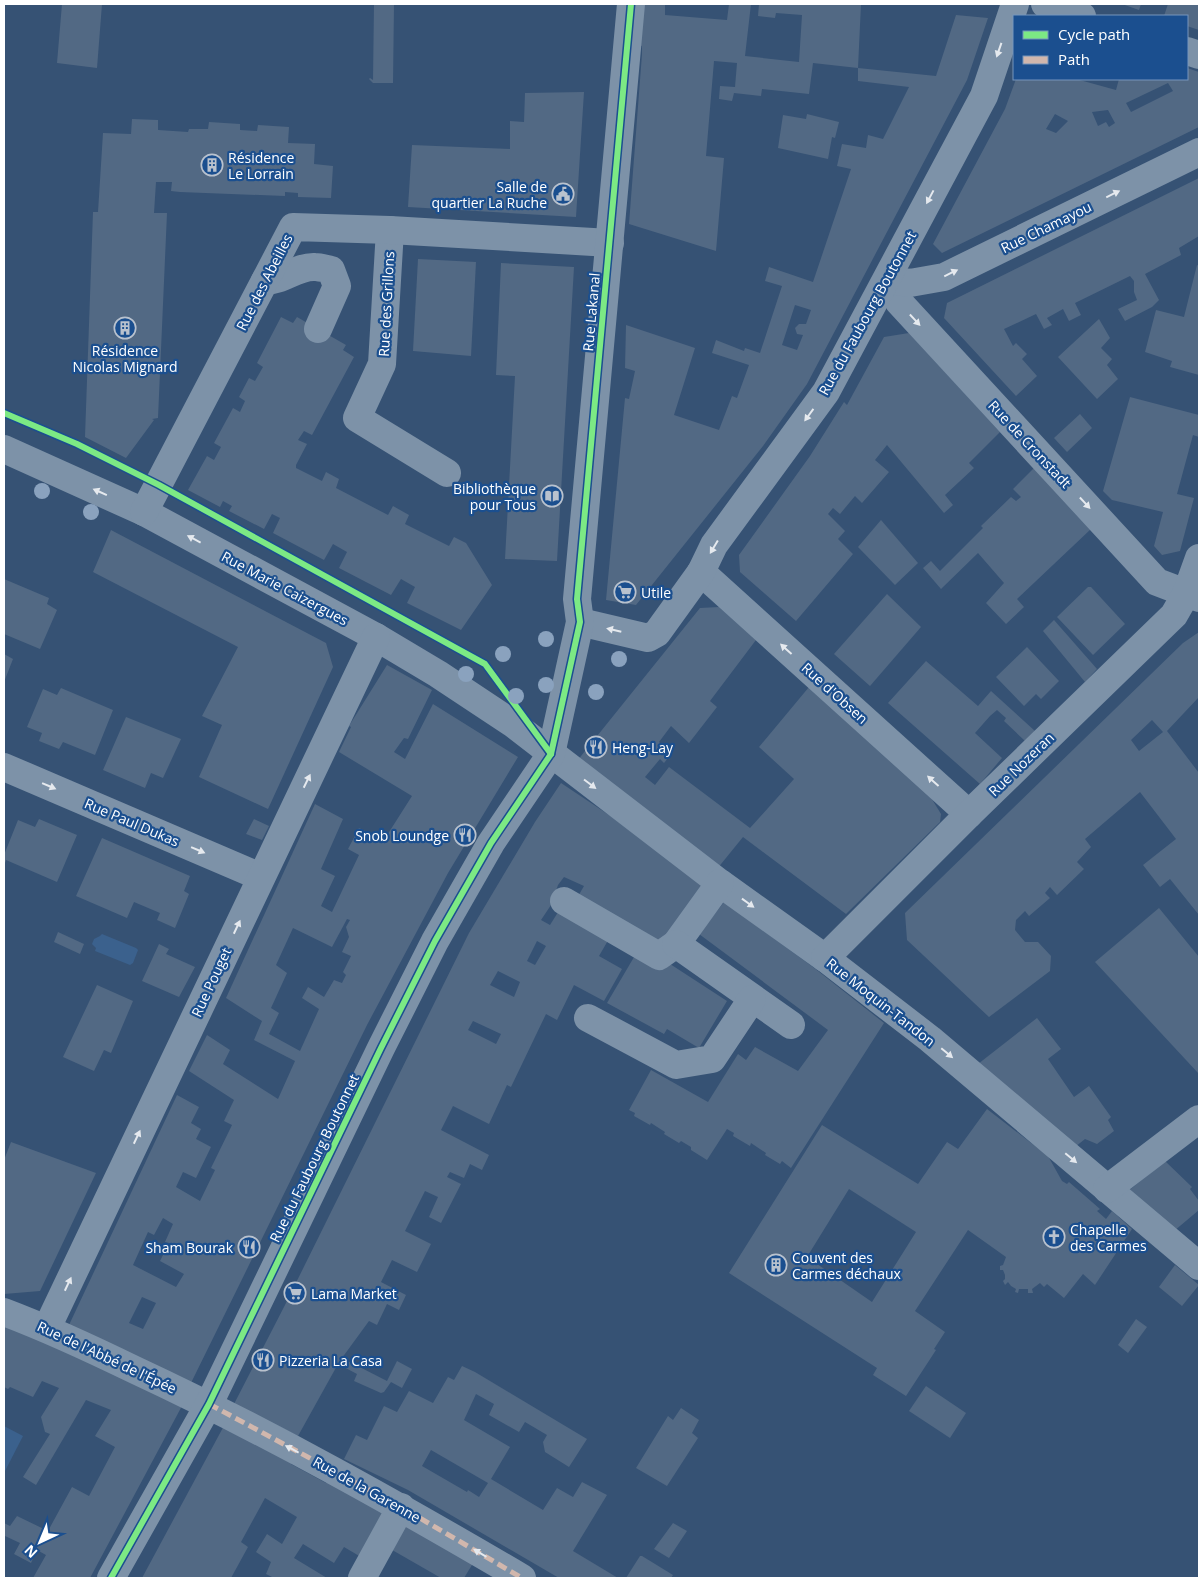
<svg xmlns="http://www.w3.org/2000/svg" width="1203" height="1582" font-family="'Open Sans',sans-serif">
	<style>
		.water { fill: #3b618d }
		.building { fill: #526984; fill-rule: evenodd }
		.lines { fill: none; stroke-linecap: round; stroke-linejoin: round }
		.minor { stroke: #7d92a8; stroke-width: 28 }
		.quiet { stroke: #d1b7ad; stroke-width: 5; stroke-dasharray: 10 5; stroke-linecap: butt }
		.cycleway-casing { stroke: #1b4f8f; stroke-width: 9 }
		.cycleway { stroke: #7ce984; stroke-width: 6 }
		.tree { fill: #8aa2be }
		.oneway { fill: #e5e9ee }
		.labels { text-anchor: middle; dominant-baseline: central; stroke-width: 4.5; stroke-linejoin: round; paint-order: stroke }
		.poi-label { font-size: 14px; fill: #fff; stroke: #1b4f8f; text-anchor: start }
		.street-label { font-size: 14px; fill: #fff; stroke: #1b4f8f }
	</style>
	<rect width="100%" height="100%" fill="#365274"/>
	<g class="water">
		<polygon points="102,934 136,948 138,950 133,963 130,965 95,951 96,948 92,944 94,939 100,936"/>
		<polygon points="4,1426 23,1436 4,1473"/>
	</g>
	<g class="building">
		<polygon points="62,4 102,4 97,68 57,63"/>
		<polygon points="374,4 394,4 393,83 373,83 369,79 370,78 373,80"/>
		<polygon points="642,4 665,4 665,15 727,20 729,4 751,4 745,56 799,62 802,15 776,13 775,18 758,16 759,4 861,4 858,68 813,63 809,94 762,89 761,96 734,93 732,101 719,99 720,86 735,87 737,63 714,61 706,156 724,158 716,251 629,224 642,54 642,46 639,45"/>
		<polygon points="1122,4 1141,4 1139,10"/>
		<polygon points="1168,4 1199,4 1199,30 1187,26 1187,16 1164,16"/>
		<path d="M956,15L988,18L967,80L807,384L763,446L636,605L606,600L625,398L629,399L635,371L625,368L626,325L695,348L674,415L719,430L732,396L737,398L749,365L712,353L716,340L744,351L745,348L760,353L782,286L765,281L769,267L813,282L851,169L837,166L842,144L866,148L868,135L883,139L909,87L858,81V68L936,76ZM795,305L811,310L806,324H799L795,328L797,334L803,335L797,350L782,345Z"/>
		<path d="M1187,68L1199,72V127L942,253L933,244L1005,109L1016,79H1076L1116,90L1119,79H1187ZM1168,83L1173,91L1131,112L1126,103ZM1108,110L1115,123L1109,127L1106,122L1098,126L1092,112ZM1055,114L1068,121L1056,133L1046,129Z"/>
		<polygon points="584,92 576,217 408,207 412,145 510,149 510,121 524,122 525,93"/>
		<polygon points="807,114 839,122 835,138 832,137 828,159 778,148 783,115 806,119"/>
		<polygon points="132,119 158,120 158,130 188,132 189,129 208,129 209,122 240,124 240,130 257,131 258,125 289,127 288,143 315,144 314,164 333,166 331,198 298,197 298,193 285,192 285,196 180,192 171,191 172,182 156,182 154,213 167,213 158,418 152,419 154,420 126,458 85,437 93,212 98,212 103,133 131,134"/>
		<polygon points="1199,178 1199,236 1179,248 1181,255 1145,274 1159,300 1152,307 1125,321 1118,309 1137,300 1134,292 1134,281 1130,276 1075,303 1081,315 1069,321 1063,309 1047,318 1052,325 1044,329 1036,314 1004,329 1013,346 1016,343 1027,354 1022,359 1037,376 1016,396 944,318 947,303"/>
		<polygon points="418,259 476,262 471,356 413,351"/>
		<polygon points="501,263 574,267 557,561 505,559 515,376 496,375"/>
		<polygon points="1197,265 1199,266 1199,375 1170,367 1172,361 1145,352 1156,310 1184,317"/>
		<polygon points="281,317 293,323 297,317 346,345 343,350 354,357 312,435 304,431 298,440 307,444 296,465 296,468 322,481 326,472 339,479 336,488 388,515 393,506 409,515 405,524 449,546 454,537 466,543 492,585 461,630 407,603 415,587 401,579 391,595 339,568 347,552 333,544 324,560 273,533 280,518 272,514 264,529 229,511 232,506 223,501 220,507 188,490 207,456 214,460 221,447 214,443 233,408 240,412 245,401 239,397 249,378 255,381 263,367 257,363"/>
		<polygon points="1099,319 1110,338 1101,348 1112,359 1107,365 1118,379 1097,399 1058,357"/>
		<polygon points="909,333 1000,432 969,463 974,468 945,495 953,505 944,513 887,445 875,460 889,472 862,503 855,496 840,514 833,508 828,514 845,531 838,539 853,554 796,621 740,572 739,555 810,456 844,402 847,405 884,337"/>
		<polygon points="1130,397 1199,415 1199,437 1193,435 1177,494 1194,498 1180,551 1162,555 1154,546 1163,512 1112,500 1103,491"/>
		<polygon points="1080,414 1092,428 1067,452 1054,438"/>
		<polygon points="1034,468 1091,529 1017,599 1024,607 1006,624 986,603 1004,583 978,553 941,589 923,568 931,561 940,571 983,528 981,526 1011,497 1016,501 1021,497 1013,489"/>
		<polygon points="881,520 918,563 895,585 858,547"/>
		<polygon points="111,530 326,643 333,667 268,809 199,777 222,725 202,716 238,647 93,572"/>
		<polygon points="4,579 49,598 47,604 57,610 40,649 4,634"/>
		<polygon points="1088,587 1091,587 1125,624 1093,655 1057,617"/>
		<polygon points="887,594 921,627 870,686 834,654"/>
		<polygon points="719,607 756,640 710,701 717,707 689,743 671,726 659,742 672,753 664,763 660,759 645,777 655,785 669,767 750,828 794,779 759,747 809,687 927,791 941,814 940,822 846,914 743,837 717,869 577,761 700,608"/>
		<polygon points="1054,620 1097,669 1085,682 1043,631"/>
		<path d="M1199,632V697L1167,731L1199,773V915L1170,879L1160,887L1143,865L1176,839L1140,792L1085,839L1091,847L1077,862L1084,869L1057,895L1050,887L1045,893L1050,898L1029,916L1025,911L1016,920L1015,930L1025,942H1038L1051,956L1050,971L989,1017L907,940L905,913L1183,643ZM1152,720L1163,732L1139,751L1131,740Z"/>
		<polygon points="1027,647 1059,681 1041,699 1036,694 1024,706 996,677"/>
		<polygon points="4,654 13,659 4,682"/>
		<polygon points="926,661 978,706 991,691 1035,731 1025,741 1004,721 1006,718 997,710 990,716 975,733 1002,758 980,784 888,703"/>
		<path d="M387,665L432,690L408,739L404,738L394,752L405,759L433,704L518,757L448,873L367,1025L190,1385L69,1325L177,1095L199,1107L191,1123L201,1129L196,1139L211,1147L196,1178L183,1172L176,1187L200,1201L215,1170L211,1168L232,1125L224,1121L234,1100L189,1071L207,1035L230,1050L223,1064L278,1099L295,1061L254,1040L262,1021L226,998L315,804L343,819L321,869L335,876L321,906L332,912L359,855L348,849L359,828L384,840L412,796L339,752L351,727L349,726ZM347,919L350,920L346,927L349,937L342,952L351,956L343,972L346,975L342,983L334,980L324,997L308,987L302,998L319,1009L300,1051L269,1034L279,1013L271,1008L287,973L276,965L293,928L332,947ZM163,1218L173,1224L165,1242L169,1243L160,1261L184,1274L176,1287L133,1265L148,1232L154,1235ZM142,1297L156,1303L143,1329L129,1323Z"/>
		<polygon points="61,688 113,710 95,755 63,742 59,749 39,741 42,733 27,727 43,689 57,695"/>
		<polygon points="126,717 181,739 163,778 151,773 145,788 103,770"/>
		<path d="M561,783L612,817L703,885L658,947L577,898L584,886L564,877L558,885L551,905L541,920L550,925L560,909L610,937L599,956L622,969L604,1001L574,985L557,1020L546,1014L511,1087L507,1085L489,1124L453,1106L441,1130L489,1155L482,1170L470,1164L464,1178L450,1172L447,1177L461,1184L441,1223L429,1217L438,1197L425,1191L405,1231L431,1244L417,1272L392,1260L381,1282L406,1295L399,1310L387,1304L377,1325L369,1321L342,1358L387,1381L397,1361L412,1369L402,1388L391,1382L384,1392L381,1393L354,1381L357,1374L338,1364L298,1436L234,1404L285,1305L469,933L535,822ZM537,941L546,946L535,965L527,961ZM498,971L520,982L514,997L490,985ZM473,1021L501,1034L496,1044L468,1030Z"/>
		<polygon points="39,819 77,835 57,882 6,860 4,866 4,855 18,820 35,827"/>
		<polygon points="254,819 269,826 262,840 246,834"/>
		<polygon points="102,838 190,876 184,891 189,894 175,928 157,920 160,913 134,902 127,918 76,896"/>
		<polygon points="724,902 813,967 884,1023 791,1168 782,1161 780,1164 765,1155 766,1153 751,1143 750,1146 733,1136 734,1133 727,1129 707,1160 691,1150 691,1147 681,1141 679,1143 664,1134 665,1132 651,1123 650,1125 634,1116 635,1113 629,1110 651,1070 708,1102 738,1054 746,1060 755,1047 798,1071 828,1030 699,934"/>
		<polygon points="1159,908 1199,957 1199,1074 1095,962"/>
		<polygon points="58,932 84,944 80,954 54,942"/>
		<polygon points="159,944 169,949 166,954 195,967 179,997 142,981"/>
		<polygon points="637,952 667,962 727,1001 699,1048 667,1029 664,1034 607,1003"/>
		<polygon points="97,985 133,1001 111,1053 104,1050 94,1071 63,1057"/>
		<polygon points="1037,1018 1061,1049 1048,1059 1074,1097 1089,1086 1111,1117 1108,1120 1114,1131 1097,1144 1085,1139 1075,1147 978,1064"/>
		<path d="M987,1109L1048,1156L1062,1181L1067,1184L1069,1182L1100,1209L1097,1211L1106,1219L1112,1211L1132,1229L1095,1285L1083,1274L1064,1298L1047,1284L1044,1287L1040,1283L1032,1289L1033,1293H1028V1289H1019L1018,1293L1015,1292L1016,1289L1011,1286L1008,1282L1005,1285L1003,1281L1005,1279V1275L1003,1270H1000V1266L1003,1265L1006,1257L968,1230L915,1311L945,1332L934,1349L936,1350L906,1396L873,1375L877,1368L729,1273L822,1125L918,1184L947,1142L958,1149ZM849,1189L916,1232L872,1302L807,1257Z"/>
		<polygon points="11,1142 96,1173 40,1291 4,1294 4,1160"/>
		<polygon points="1165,1161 1192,1187 1190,1189 1199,1201 1199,1210 1174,1231 1127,1192"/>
		<polygon points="1175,1265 1199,1285 1182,1306 1159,1287"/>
		<polygon points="1136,1319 1147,1327 1128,1353 1118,1345"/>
		<polygon points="4,1326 35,1338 183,1404 90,1578 33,1578 46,1555 37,1550 31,1563 14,1554 20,1543 5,1536 4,1538 4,1523 10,1526 17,1516 48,1531 72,1487 89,1496 115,1447 95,1436 111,1410 86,1400 36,1485 23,1477 50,1434 45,1432 41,1417 59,1388 42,1381 33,1397 10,1387 8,1389 4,1387"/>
		<path d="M462,1366L475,1372L587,1439L569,1467L545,1452L543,1442L547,1435L525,1422L519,1432L489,1415L494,1404L476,1394L464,1420L510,1447L491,1479L543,1510L557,1488L573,1497L582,1482L607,1495L573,1551L618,1578H559L408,1490L344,1459L356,1435L367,1440L384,1406L397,1412L409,1391L433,1403L448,1377L454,1380ZM431,1450L488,1483L479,1497L468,1490L467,1492L422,1466Z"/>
		<polygon points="926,1386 966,1413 950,1438 909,1411"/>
		<polygon points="681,1408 699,1420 692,1433 698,1438 667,1486 636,1468 668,1416 673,1420"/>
		<polygon points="226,1422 293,1459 291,1464 326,1483 329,1478 393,1513 366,1560 344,1547 334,1563 303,1544 294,1558 327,1578 274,1578 266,1574 271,1562 256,1552 267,1534 282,1544 297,1517 265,1498 241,1542 248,1547 231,1578 142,1578"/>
		<polygon points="403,1519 475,1560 464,1578 441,1578 387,1547"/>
		<polygon points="673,1523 687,1531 669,1558 654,1549"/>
		<polygon points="640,1556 642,1556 673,1575 671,1578 626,1578"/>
	</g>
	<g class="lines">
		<g class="minor">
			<polyline points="1045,4 1082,16"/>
			<polyline points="1187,51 1199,55"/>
			<polyline points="390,230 382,364 357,418 447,473"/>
			<polyline points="887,280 899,302 1157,582 1199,598"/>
			<polyline points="887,280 910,283 944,277 1199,152"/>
			<path d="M265,281C283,281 297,266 315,267C320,267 326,269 331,270L337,286L318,329"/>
			<polyline points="4,449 144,512 376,637 438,674 512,723 720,883 825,958 930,1039 1199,1266"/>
			<polyline points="144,512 293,227 390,230 610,243"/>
			<polyline points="701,572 969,814"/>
			<polyline points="580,622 648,638 657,633 701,572 714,545 826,392 984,96 1015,4"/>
			<polyline points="4,767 261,877"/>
			<polyline points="564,901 659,956 676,944 720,883"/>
			<polyline points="676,944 791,1025"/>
			<polyline points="825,958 969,814 1174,615 1186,594 1199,558"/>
			<polyline points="588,1018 676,1065 712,1059 752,999"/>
			<polyline points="1107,1189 1199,1119"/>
			<path d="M4,1312C49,1329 92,1349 135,1370C268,1432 396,1504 522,1578"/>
			<polyline points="47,1328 376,637"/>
			<polyline points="111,1578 209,1404 381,1048 435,941 491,843 551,754 580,622 577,599 631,4"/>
			<polyline points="362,1578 401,1507"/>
		</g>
		<polyline class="quiet" points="209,1404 401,1507 522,1578"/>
		<g class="cycleway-casing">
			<g id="cycleway">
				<polyline points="4,413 77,444 159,485 485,664 551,754"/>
				<polyline points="111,1578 209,1404 381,1048 435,941 491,843 551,754 580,622 577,599 631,4"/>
			</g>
		</g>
		<use href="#cycleway" class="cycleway"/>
	</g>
	<g class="tree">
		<circle cx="42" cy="491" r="8"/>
		<circle cx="91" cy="512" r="8"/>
		<circle cx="546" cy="639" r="8"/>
		<circle cx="503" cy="654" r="8"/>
		<circle cx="619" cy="659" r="8"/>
		<circle cx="466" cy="674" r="8"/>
		<circle cx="546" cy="685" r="8"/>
		<circle cx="596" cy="692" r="8"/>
		<circle cx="516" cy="696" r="8"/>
	</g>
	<defs><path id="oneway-solid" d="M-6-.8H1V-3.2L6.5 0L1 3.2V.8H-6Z" transform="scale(1.25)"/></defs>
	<g class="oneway">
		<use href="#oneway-solid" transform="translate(999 50) rotate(109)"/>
		<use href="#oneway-solid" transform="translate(1113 194) rotate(-26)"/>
		<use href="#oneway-solid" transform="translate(930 197) rotate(118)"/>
		<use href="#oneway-solid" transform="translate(951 273) rotate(-26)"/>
		<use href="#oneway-solid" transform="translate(915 320) rotate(47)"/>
		<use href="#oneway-solid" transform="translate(809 415) rotate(126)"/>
		<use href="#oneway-solid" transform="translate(100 492) rotate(-156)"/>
		<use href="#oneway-solid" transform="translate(1085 503) rotate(47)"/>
		<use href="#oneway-solid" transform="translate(194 539) rotate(-152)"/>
		<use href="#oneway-solid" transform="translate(714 547) rotate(121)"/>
		<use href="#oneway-solid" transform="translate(614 630) rotate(-167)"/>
		<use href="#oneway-solid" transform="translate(786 649) rotate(-138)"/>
		<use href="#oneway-solid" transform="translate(307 781) rotate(-64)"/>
		<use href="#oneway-solid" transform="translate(933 781) rotate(-138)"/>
		<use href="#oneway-solid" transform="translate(590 784) rotate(37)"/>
		<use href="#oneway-solid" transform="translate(49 786) rotate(23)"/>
		<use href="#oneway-solid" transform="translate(198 850) rotate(23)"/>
		<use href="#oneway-solid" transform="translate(748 903) rotate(36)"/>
		<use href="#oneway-solid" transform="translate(237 927) rotate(-65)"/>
		<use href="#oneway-solid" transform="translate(947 1053) rotate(40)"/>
		<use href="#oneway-solid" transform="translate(137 1137) rotate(-65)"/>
		<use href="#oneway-solid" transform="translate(1071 1158) rotate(40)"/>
		<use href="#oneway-solid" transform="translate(68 1284) rotate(-65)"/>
		<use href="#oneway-solid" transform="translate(292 1449) rotate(-152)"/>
		<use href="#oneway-solid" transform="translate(480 1553) rotate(-149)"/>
	</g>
	<defs>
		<g id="building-ring" transform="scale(1.125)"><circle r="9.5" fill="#1b4f8f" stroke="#b9c2ce" stroke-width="1.5"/><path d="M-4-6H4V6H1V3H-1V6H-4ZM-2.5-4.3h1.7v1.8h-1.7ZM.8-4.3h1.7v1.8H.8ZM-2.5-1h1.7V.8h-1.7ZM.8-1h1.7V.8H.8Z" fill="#b9c2ce"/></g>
		<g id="civic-ring" transform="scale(1.125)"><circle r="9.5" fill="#1b4f8f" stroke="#b9c2ce" stroke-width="1.5"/><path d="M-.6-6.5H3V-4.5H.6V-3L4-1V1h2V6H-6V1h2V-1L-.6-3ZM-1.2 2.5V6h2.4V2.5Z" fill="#b9c2ce"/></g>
		<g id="library-ring" transform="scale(1.125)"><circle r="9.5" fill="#1b4f8f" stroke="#b9c2ce" stroke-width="1.5"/><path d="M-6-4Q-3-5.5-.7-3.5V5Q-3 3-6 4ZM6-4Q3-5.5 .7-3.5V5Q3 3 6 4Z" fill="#b9c2ce"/></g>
		<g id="supermarket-ring" transform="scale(1.125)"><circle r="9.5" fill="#1b4f8f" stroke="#b9c2ce" stroke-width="1.5"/><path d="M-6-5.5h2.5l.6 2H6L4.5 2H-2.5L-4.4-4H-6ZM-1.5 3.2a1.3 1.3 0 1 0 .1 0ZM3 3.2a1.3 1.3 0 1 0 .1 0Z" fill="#b9c2ce"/></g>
		<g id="restaurant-ring" transform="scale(1.125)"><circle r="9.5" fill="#1b4f8f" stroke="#b9c2ce" stroke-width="1.5"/><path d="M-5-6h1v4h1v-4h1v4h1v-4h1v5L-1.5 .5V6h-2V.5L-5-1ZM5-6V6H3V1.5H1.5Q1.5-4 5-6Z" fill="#b9c2ce"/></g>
		<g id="church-ring" transform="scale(1.125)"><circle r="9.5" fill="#1b4f8f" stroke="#b9c2ce" stroke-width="1.5"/><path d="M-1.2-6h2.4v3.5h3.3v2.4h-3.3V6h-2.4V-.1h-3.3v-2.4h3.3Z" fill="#b9c2ce"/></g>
	</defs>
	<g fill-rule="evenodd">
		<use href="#building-ring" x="212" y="165"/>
		<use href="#civic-ring" x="563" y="194"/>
		<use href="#building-ring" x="125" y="328"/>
		<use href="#library-ring" x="552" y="496"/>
		<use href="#supermarket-ring" x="625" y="592"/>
		<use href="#restaurant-ring" x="596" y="747"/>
		<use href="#restaurant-ring" x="465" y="835"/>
		<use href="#church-ring" x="1054" y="1237"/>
		<use href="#restaurant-ring" x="249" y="1247"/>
		<use href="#building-ring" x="776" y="1265"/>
		<use href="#supermarket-ring" x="295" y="1293"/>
		<use href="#restaurant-ring" x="263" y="1360"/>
	</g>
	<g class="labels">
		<g class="poi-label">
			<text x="228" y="157">Résidence<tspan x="228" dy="16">Le Lorrain</tspan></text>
			<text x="547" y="186" text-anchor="end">Salle de<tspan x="547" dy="16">quartier La Ruche</tspan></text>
			<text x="125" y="350" text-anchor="middle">Résidence<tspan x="125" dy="16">Nicolas Mignard</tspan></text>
			<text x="536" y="488" text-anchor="end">Bibliothèque<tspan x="536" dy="16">pour Tous</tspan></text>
			<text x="641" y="592">Utile</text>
			<text x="612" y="747">Heng-Lay</text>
			<text x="449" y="835" text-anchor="end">Snob Loundge</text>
			<text x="1070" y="1229">Chapelle<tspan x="1070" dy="16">des Carmes</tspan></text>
			<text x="233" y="1247" text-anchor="end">Sham Bourak</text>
			<text x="792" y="1257">Couvent des<tspan x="792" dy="16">Carmes déchaux</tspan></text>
			<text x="311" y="1293">Lama Market</text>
			<text x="279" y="1360">Pizzeria La Casa</text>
		</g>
		<g class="street-label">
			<text transform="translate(1046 227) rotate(-26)">Rue Chamayou</text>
			<text transform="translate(264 282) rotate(-63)">Rue des Abeilles</text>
			<text transform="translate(386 304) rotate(-87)">Rue des Grillons</text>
			<text transform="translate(591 312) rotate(-85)">Rue Lakanal</text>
			<text transform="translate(867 313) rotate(-61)">Rue du Faubourg Boutonnet</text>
			<text transform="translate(1030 444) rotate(47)">Rue de Cronstadt</text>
			<text transform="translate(285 588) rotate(28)">Rue Marie Caizergues</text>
			<text transform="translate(835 693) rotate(42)">Rue d'Obsen</text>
			<text transform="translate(1021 764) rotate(-44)">Rue Nozeran</text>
			<text transform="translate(132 822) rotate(23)">Rue Paul Dukas</text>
			<text transform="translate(211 982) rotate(-65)">Rue Pouget</text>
			<text transform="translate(881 1002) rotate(38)">Rue Moquin-Tandon</text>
			<text transform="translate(314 1158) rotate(-64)">Rue du Faubourg Boutonnet</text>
			<text transform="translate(107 1357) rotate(25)">Rue de l'Abbé de l'Épée</text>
			<text transform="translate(367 1489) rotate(29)">Rue de la Garenne</text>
		</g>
	</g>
	<rect width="1203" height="1582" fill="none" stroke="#ffffff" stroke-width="10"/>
	<rect x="1013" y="15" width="175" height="65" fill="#1b4f8f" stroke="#7695bc"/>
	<rect x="1023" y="31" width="25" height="8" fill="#7ce984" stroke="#7695bc"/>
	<text x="1058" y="40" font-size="15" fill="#ffffff">Cycle path</text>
	<rect x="1023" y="56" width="25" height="8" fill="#d1b7ad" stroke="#7695bc"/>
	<text x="1058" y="65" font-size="15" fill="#ffffff">Path</text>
	<g transform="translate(40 1542) rotate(224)" stroke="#1b4f8f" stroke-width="4" paint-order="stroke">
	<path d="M0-4L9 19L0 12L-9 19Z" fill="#ffffff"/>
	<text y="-8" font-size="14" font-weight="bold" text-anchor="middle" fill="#ffffff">N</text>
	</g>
</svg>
